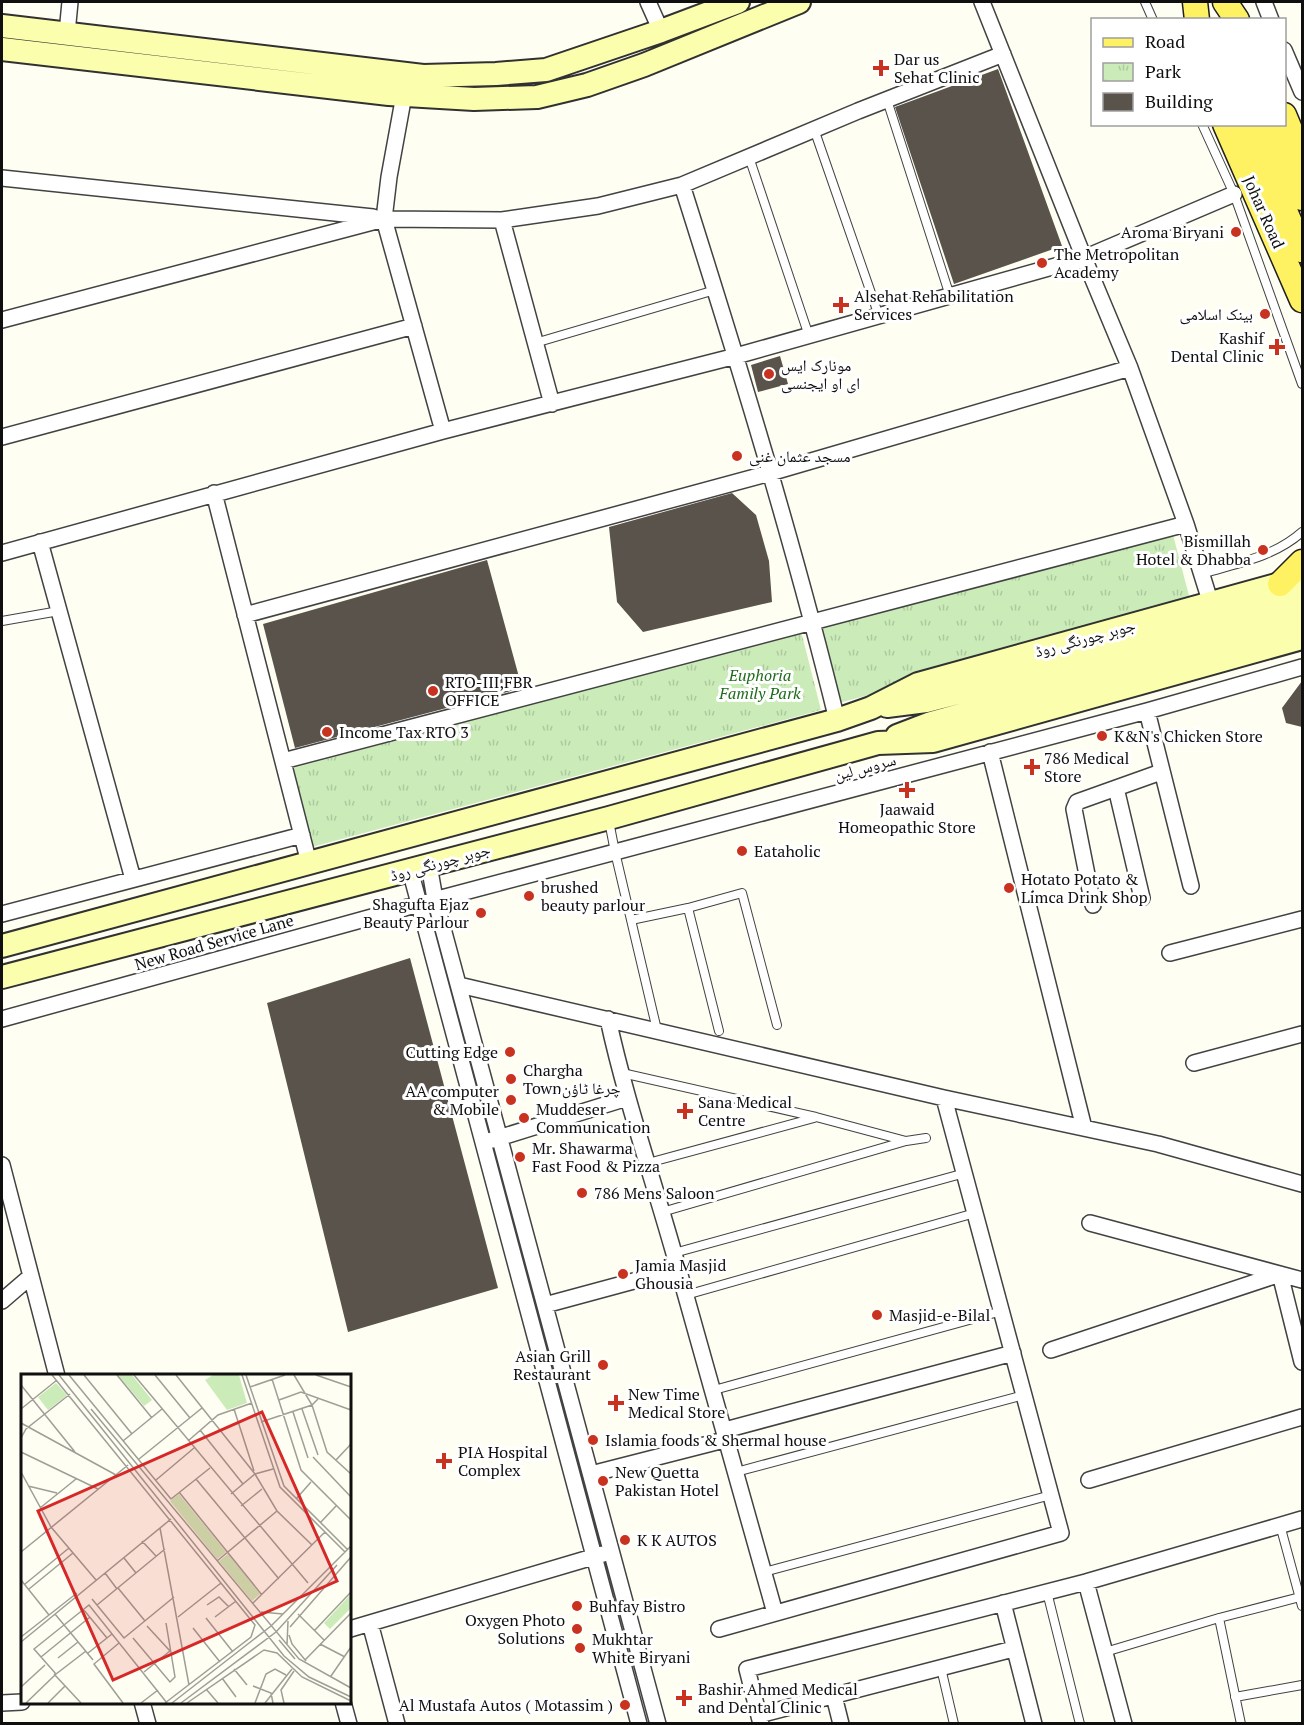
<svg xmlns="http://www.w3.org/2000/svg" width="1304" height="1725" font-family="'PT Serif','Noto Naskh Arabic',serif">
<defs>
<pattern id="park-tufts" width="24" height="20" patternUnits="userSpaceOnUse" patternTransform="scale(1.5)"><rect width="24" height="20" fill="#cbecb9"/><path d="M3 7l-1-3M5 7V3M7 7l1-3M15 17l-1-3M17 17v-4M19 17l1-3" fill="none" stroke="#adc99e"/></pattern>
</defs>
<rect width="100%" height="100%" fill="#fffef2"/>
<path fill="url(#park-tufts)" d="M1172,531L1192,607L839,703L819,628Z
M801,631L821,710L312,847L293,768Z"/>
<path fill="#59534b" d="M998,69L1062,246L954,284L895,107Z
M780,356L788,384L758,392L751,365Z
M732,493L756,515L769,561L772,602L643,632L617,602L609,527Z
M487,560L522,688L295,748L263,624Z
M1302,681V727L1286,723L1282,708Z
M410,958L498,1288L348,1332L267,1003Z"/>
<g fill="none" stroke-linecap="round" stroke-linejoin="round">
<defs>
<path id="lane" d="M1145,2L1153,20
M887,100L950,296
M1202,124L1234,194L1302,384
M814,129L879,316
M749,157L809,336
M535,343L715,290
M1202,574C1237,563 1274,557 1302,532
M2,621L59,611
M609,821L615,852L657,1030
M688,908L719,1031
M631,920L688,908L742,893L777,1025
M622,1073L816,1117L906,1141
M648,1163L814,1118
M662,1212L906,1141L926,1138
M674,1253L965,1173
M686,1295L975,1213
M714,1390L1002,1311
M736,1472L1024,1395
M1280,1525L1302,1606
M764,1572L1051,1495
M1047,1592L1080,1724
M1219,1618L1241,1724
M1105,1652L1219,1618L1300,1597
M941,1668L954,1724
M1235,1697L1302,1685"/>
<path id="street" d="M648,2L661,31
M982,2L1084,258L1130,368L1186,524L1211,604
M1264,2L1271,20
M67,33L70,2
M1284,50L1302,92
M404,95L389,177L384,219L443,431
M2,178L373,217
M682,185C738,362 793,540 837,720
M502,220L552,404
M2,320L384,219L502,220L598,206L682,185L858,111L1003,54
M2,437L414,326
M214,493L309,863
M40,542L133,879
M2,553L443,431L736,356L1084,258L1234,194
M245,615L770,473L1130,368
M1147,711L1191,886
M990,752L1084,1128
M283,761L1186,524
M1116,788L1142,898
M429,865L435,899L658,1724
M410,870L639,1724
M1093,905L1074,809L1077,802L1161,772
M2,914L302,835
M1170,953L1302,919
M459,985L944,1098L1158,1144L1302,1184
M2,1019L419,904L1147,711L1302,667
M608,1019C625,1097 651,1173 673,1250C708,1371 742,1492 775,1613
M1194,1063L1302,1034
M492,1140L627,1098
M2,1165L57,1376
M1090,1223L1302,1280
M2,1301L31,1276
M545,1305L678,1269
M1051,1350L1280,1274L1302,1362
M725,1430L1013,1353
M591,1474L728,1439
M1089,1480L1302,1417
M1086,1582L1124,1724
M1003,1603L1034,1724
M370,1623L397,1724
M350,1629L603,1554
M719,1629L1061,1533L944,1098
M834,1696L841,1724
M142,1702L148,1724
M343,1702L349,1724
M2,1703L22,1702
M759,1715L1013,1649
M761,1724L747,1669L1086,1582L1302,1519"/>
<path id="secondary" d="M2,26L423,76L496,74L546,70L661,31L738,2
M2,49L389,94L474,99L537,97L587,85L644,65L799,2
M887,706L926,701L1085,660L1302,600
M897,736L931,723L1302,621
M2,946L837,720L871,708L918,684L1298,579
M2,977L609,818L878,743L933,741L1302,638"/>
<path id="primary" d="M1195,2L1197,20
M1225,2L1237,20
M1284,115L1302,158
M1225,124L1302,300
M1247,124L1302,250
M1269,124L1302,198
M1280,584L1302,562"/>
</defs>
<use href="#lane" stroke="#424242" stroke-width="10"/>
<use href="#street" stroke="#424242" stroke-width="18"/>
<use href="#secondary" stroke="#313131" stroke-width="26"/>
<use href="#primary" stroke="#202020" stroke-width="27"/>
<use href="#lane" stroke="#fff" stroke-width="8"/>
<use href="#street" stroke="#fff" stroke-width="15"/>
<use href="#secondary" stroke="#fbffad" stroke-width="22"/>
<use href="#primary" stroke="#fff262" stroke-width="24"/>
</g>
<g fill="#c8321f" stroke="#fff" stroke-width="2">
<path d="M878 59h6v6h6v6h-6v6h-6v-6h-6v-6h6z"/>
<circle cx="1236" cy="232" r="6"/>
<circle cx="1042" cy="263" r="6"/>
<path d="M838 296h6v6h6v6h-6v6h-6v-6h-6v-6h6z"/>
<circle cx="1265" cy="314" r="6"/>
<path d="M1274 338h6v6h6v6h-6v6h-6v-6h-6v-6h6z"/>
<circle cx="769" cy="374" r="6"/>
<circle cx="737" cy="456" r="6"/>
<circle cx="1263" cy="550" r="6"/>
<circle cx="433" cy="691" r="6"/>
<circle cx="327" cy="732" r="6"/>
<circle cx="1102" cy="736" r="6"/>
<path d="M1029 758h6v6h6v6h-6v6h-6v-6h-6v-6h6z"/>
<path d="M904 781h6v6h6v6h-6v6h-6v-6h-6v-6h6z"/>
<circle cx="742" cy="851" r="6"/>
<circle cx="1009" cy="888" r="6"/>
<circle cx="529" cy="896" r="6"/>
<circle cx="481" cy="913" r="6"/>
<circle cx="510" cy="1052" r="6"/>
<circle cx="511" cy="1079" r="6"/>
<circle cx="511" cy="1100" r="6"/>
<path d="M682 1102h6v6h6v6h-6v6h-6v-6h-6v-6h6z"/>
<circle cx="524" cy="1118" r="6"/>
<circle cx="520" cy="1157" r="6"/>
<circle cx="582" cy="1193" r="6"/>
<circle cx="623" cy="1274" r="6"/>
<circle cx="877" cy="1315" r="6"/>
<circle cx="603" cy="1365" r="6"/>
<path d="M613 1394h6v6h6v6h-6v6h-6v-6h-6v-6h6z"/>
<circle cx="593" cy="1440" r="6"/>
<path d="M441 1452h6v6h6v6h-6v6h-6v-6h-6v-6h6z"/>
<circle cx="603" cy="1481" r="6"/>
<circle cx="625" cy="1540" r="6"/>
<circle cx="577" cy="1606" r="6"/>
<circle cx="577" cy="1629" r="6"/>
<circle cx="580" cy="1648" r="6"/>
<path d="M681 1689h6v6h6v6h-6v6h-6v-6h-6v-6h6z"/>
<circle cx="625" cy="1705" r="6"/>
</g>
<g text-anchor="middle" stroke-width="6" stroke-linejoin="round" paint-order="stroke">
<g font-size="16" fill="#0f0f0f" stroke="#fff" text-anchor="start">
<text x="894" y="65">Dar us<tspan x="894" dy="18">Sehat Clinic</tspan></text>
<text x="1224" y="238" text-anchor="end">Aroma Biryani</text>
<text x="1054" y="260">The Metropolitan<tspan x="1054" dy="18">Academy</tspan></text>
<text x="854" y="302">Alsehat Rehabilitation<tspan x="854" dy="18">Services</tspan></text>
<text x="1253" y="320" text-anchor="end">بینک اسلامی</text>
<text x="1264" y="344" text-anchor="end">Kashif<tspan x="1264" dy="18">Dental Clinic</tspan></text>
<text x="781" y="371">مونارک ایس<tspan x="781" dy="18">ای او ایجنسی</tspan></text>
<text x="749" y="462">مسجد عثمان غنی</text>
<text x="1251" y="547" text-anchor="end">Bismillah<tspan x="1251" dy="18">Hotel &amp; Dhabba</tspan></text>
<text x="445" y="688">RTO-III,FBR<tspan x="445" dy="18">OFFICE</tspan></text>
<text x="339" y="738">Income Tax RTO 3</text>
<text x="1114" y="742">K&amp;N's Chicken Store</text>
<text x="1044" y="764">786 Medical<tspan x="1044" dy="18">Store</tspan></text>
<text x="907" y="815" text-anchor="middle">Jaawaid<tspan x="907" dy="18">Homeopathic Store</tspan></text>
<text x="754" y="857">Eataholic</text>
<text x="1021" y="885">Hotato Potato &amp;<tspan x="1021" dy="18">Limca Drink Shop</tspan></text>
<text x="541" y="893">brushed<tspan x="541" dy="18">beauty parlour</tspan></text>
<text x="469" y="910" text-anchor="end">Shagufta Ejaz<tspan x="469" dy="18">Beauty Parlour</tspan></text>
<text x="498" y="1058" text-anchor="end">Cutting Edge</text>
<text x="523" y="1076">Chargha<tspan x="523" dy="18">Townچرغا ٹاؤن</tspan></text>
<text x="499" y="1097" text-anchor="end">AA computer<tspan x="499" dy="18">&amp; Mobile</tspan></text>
<text x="698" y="1108">Sana Medical<tspan x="698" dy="18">Centre</tspan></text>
<text x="536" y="1115">Muddeser<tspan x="536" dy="18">Communication</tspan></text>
<text x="532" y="1154">Mr. Shawarma<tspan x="532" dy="18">Fast Food &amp; Pizza</tspan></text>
<text x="594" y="1199">786 Mens Saloon</text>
<text x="635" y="1271">Jamia Masjid<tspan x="635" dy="18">Ghousia</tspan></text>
<text x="889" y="1321">Masjid-e-Bilal</text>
<text x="591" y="1362" text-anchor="end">Asian Grill<tspan x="591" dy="18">Restaurant</tspan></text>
<text x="628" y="1400">New Time<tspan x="628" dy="18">Medical Store</tspan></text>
<text x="605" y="1446">Islamia foods &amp; Shermal house</text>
<text x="458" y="1458">PIA Hospital<tspan x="458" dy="18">Complex</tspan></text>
<text x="615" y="1478">New Quetta<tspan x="615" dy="18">Pakistan Hotel</tspan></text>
<text x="637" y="1546">K K AUTOS</text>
<text x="589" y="1612">Buhfay Bistro</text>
<text x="565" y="1626" text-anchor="end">Oxygen Photo<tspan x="565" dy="18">Solutions</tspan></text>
<text x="592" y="1645">Mukhtar<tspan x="592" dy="18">White Biryani</tspan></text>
<text x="698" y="1695">Bashir Ahmed Medical<tspan x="698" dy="18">and Dental Clinic</tspan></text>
<text x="613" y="1711" text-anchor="end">Al Mustafa Autos ( Motassim )</text>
</g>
<g font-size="16" fill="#0f0f0f" stroke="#fff">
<text transform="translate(1264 212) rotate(66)" y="6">Johar Road</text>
<text transform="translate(1085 638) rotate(-15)" y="6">جوہر چورنگی روڈ</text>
<text transform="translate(865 767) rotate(-15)" y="6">سروس لین</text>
<text transform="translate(440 862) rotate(-15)" y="6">جوہر چورنگی روڈ</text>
<text transform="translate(214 942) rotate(-16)" y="6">New Road Service Lane</text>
</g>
<g font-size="16" font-style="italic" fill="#1f6c1b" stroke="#fff">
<text x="760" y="681">Euphoria<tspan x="760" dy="18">Family Park</tspan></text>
</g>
</g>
<g transform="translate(21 1374)">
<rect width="330" height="330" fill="#fffef2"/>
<path d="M97,1H111L131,26L123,32ZM192,1H218L226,29L206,36L184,6ZM35,9L46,21L27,36L17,23ZM158,120L205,178L196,185L149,127ZM207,180L239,220L231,227L198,187ZM330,220V234L309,255L303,249Z" fill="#cbecb9"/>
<path fill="none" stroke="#9f9e97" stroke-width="1.5" d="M31,1L234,251L230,263L144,329M38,1L263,282L288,303L330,323M48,1L150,125M63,1L111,60M96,1L131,44M113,1L287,209M134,1L169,44M155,1L234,100L256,137L291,171M221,1L259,113L324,178M225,1L263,112L327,176M273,1L291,31L306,78L330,100M295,1L330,13M251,5L280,96L330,146M0,11L54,78M229,13L264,1M258,26L280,18L330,36M0,35L36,6M70,35L278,285L330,314M213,35L233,97M281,35L297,81M272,38L287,84M240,48L291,31L297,25M0,49L95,101M179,56L222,110M0,64L5,55L49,20M102,67L141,35M167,67L197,41L231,29M0,78L77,115M292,83L330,123M118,85L181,34M315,86L330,70M0,98L30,153L75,206M175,105L258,205M135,106L173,74M7,112L36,119M158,118L241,221M210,120L234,100L252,95M150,125L189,94M275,125L290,108M220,132L241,115M19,134L55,105M299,149L315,132M139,154L168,311M121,167L135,182M0,178L107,91M103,184L115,199M196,187L256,137M84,199L96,215M0,206L28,241M4,210L48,174M97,214L124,247M8,215L52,179M71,225L103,264L153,223M232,229L304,158M76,231L144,175M186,231L198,223L208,233M62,235L86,264M240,238L262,240M34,240L72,286M277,240L303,266M157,243L200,209M194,243L215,227M185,244L212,278M269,253L330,183M172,254L199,288M293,257L330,218M268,261L271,270L285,287M0,263L56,219M112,264L149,308L154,303L145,249M258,266L274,285M0,268L150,145M98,269L73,290L102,329M299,270L324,283M266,271L267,247M65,277L35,300L13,275L68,231L146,329M67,279L91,260M20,283L69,243M37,284L57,268M284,286L330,239M213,295L226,311M123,298L149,277L126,252M33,300L60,329M310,302L330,273M201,304L215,323M232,312L250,319L252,329M0,313L24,291M185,315L197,329M5,329L34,301M27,329L44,312M120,329L137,316M151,329L250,252L330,172M160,329L255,258L316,191M166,329L243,276L256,279L281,303L330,327M234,329L245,300L254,295L265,301M244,329L271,295M263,329L260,316L273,297"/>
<path fill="#d62828" fill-opacity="0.15" stroke="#d62828" stroke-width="3" d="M241,38L316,207L92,306L17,137Z"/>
<rect width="330" height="330" fill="none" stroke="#0f0f0f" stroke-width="3"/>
</g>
<rect width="1304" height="1725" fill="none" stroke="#0f0f0f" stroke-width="6"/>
<rect x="1091" y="18" width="195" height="108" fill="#ffffff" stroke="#9f9f9f" stroke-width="1.5"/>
<rect x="1103" y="38" width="30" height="9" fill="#fff262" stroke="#9f9f9f" stroke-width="1.5"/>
<text x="1145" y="48" font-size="18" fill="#0f0f0f">Road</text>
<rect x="1103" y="63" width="30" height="18" fill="url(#park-tufts)" stroke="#9f9f9f" stroke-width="1.5"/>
<text x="1145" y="78" font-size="18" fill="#0f0f0f">Park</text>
<rect x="1103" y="93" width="30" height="18" fill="#59534b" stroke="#9f9f9f" stroke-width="1.5"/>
<text x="1145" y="108" font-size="18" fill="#0f0f0f">Building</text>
</svg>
